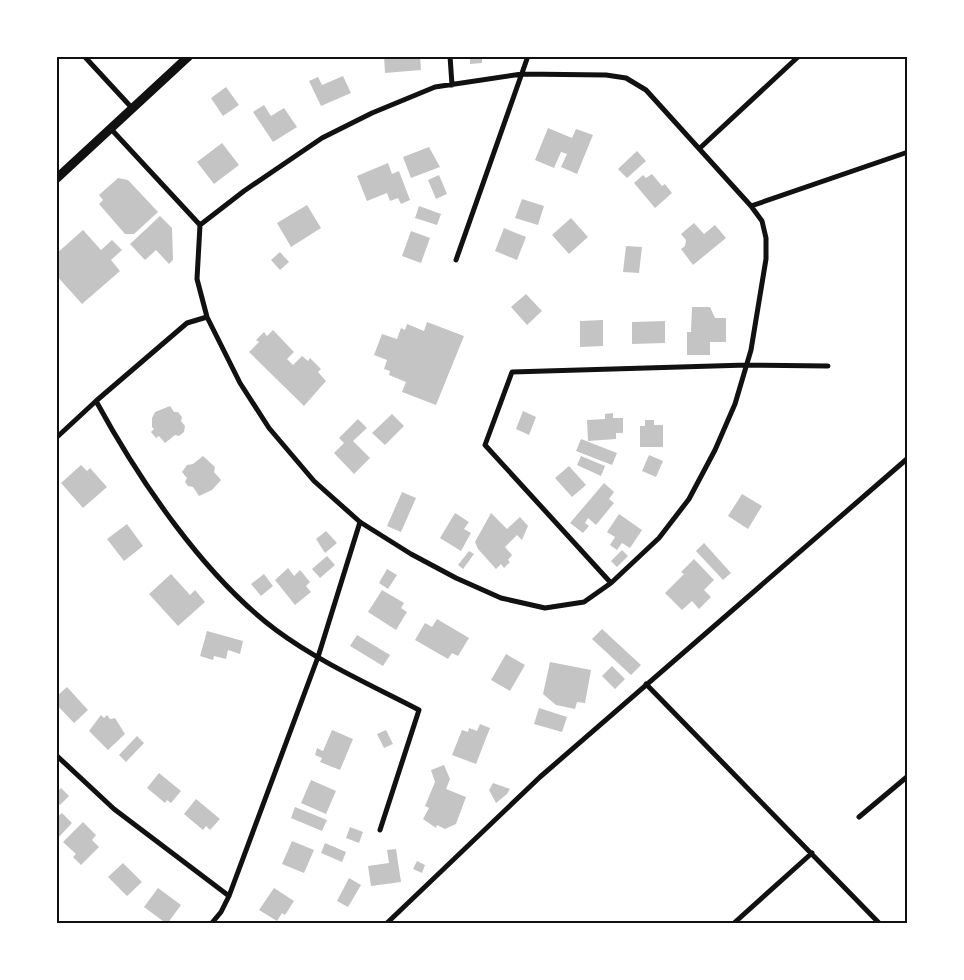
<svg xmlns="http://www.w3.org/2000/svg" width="964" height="980" font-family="Inter,sans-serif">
<rect width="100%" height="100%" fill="#fff"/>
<path fill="#c4c4c4" d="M384,56H420L421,70L385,73Z
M470,56H482V63L470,64Z
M343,76L351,93L321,106L309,81L318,77L322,85Z
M226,87L239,105L223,116L211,98Z
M264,105L271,116L284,108L297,127L273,142L253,112Z
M548,128L572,138L576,129L593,135L577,174L561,167L567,154L561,152L554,168L535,160Z
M222,143L239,165L214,184L197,162Z
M429,147L440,167L411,178L403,157Z
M637,151L646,161L627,178L618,169Z
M388,163L392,174L399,171L410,200L401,204L398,198L390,201L387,193L367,201L357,176Z
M652,174L662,186L665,184L672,193L655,208L634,183L643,175L646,178Z
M439,175L447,194L436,199L428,180Z
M118,178L128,180L158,212L134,234H125L99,204L103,200L99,195Z
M522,199L544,206L538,225L515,218Z
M307,205L321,228L291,247L277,223Z
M419,206L441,214L437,225L415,218Z
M160,216L172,228L173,260L169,264L156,250L145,260L130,244Z
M571,218L588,237L569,254L552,235Z
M694,223L704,234L715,225L726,238L693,265L681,249L685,246L686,240L681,234Z
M504,228L526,237L517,260L495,251Z
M83,230L101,250L112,240L122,250L111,260L120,271L82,304L56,275V254Z
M411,231L430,238L421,263L402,256Z
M626,246L642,247L639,273L623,272Z
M280,252L289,262L280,270L271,260Z
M526,294L542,311L527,325L511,307Z
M692,307H710L715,318H726V342H710V355H687V332H691Z
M603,320V346L580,347V321Z
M665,321V343L632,344V322Z
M427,322L464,336L436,405L402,392L406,382L389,375L390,371L384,369L387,360L374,355L382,334L397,339L401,328L405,330L407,324L424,331Z
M273,330L294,352L287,359L293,365L302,356L308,361L310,358L321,369L318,372L326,381L304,406L249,352L259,342L256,340L264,332L267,336Z
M170,406L174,412H178L182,417L181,421L185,426L184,432L179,436L175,435L165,443L159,436L156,438L151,432L154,429L152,427V418L155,412Z
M523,411L536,417L529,435L516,429Z
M613,413V418H623V433H616V439L588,441L587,420L605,419V414Z
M392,414L404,426L385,445L372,433Z
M358,419L367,428L353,441L370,458L354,474L334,453L344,443L339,438Z
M645,420H654V425H663V447H640V426H645Z
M581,439L617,453L612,465L576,451Z
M649,455L663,461L656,477L642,471Z
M203,456L215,467L214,472L221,480L212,490L199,496L193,487L188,486L185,482L187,478L182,472L187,465L193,464Z
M581,456L605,466L601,476L577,465Z
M81,465L87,471L90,468L107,487L83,508L61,483Z
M569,466L586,485L572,497L555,478Z
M604,483L614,492L609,499L614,503L596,525L588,518L585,523L589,526L583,533L570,523Z
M402,492L416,498L401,532L387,526Z
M742,494L762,506L748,529L728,516Z
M455,513L469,522L464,529L471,533L461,551L440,538Z
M491,513L507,529L520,517L528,526L522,540L517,535L505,547L512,555L508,560L510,562L504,568L501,564L496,569L478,549L475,542Z
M619,514L642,530L630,548L622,543L617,550L610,545L615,537L607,532Z
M127,524L143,546L124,561L107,539Z
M326,531L337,543L325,553L316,539Z
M704,543L731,573L723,580L696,551Z
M622,550L628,556L617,567L611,561Z
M469,551L474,554L463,569L458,565Z
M327,556L335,565L320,578L312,569Z
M694,559L714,580L704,590L711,597L699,609L692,601L682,610L665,593L684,574L681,572Z
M288,568L294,576L300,570L310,582L306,586L311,592L295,605L275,580Z
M387,569L397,575L388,589L379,583Z
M171,574L190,595L195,590L205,602L178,626L149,594Z
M264,574L273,586L261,596L251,584Z
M382,590L404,603L401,608L407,612L396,630L368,612Z
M437,619L469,638L458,656L452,653L448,659L415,640L425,623L432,627Z
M602,629L641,665L631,675L592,639Z
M207,631L243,641L240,654L228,650L226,659L214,656L213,660L200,656Z
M357,635L390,655L383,666L350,646Z
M506,654L525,665L510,691L491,680Z
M550,662L591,670L585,703L577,702L575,709L556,705L543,694Z
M612,666L625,679L615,689L602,676Z
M67,687L88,710L74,723L56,704V697Z
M539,708L567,717L562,732L534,724Z
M101,715L104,718L107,715L110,719L115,718L125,734L108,750L89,731Z
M480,724L490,728L476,764L452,755L462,730L468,732L469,728L477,731Z
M332,730L353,739L340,770L320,762L322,758L315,755L317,748L323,751Z
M386,730L393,744L384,748L377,734Z
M137,736L144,743L126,762L119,755Z
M444,765L450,779L446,789L466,797L456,824L445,829L437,825L436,828L423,819L429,808L425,806L435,782L431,770Z
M159,773L181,791L171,803L167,800L165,803L147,788Z
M311,780L336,791L326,814L301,803Z
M493,783L510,789L507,794L496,803L489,790Z
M61,788L69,796L60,805L56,801V793Z
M196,799L220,819L210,830L206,826L203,830L184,814Z
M295,807L327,820L322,831L291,818Z
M62,813L72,823L58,838L56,818Z
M83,822L96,835L92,840L99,847L81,865L73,857L76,854L63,842Z
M350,827L363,832L359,843L346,838Z
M292,841L314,850L304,873L282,864Z
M325,843L346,852L342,862L321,853Z
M396,849L401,882L371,886L368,866L389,863L387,850Z
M417,861L425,865L422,873L413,869Z
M123,863L142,882L127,896L108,877Z
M349,878L361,885L348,907L337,901Z
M158,888L181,905L167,924L144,907Z
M274,888L294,901L285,915L282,913L277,921L259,910Z"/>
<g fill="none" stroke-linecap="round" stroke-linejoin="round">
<path stroke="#111" stroke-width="5" d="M84,56L132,108
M450,56L452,85
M522,74L606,75L626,78L646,90L751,206L762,221L766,238V259L751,350L735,404L715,450L689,499L659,538L611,583L584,602L545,608L501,598L456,578L411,554L360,522L314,481L269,428L240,383L207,317L197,279L200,225L244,191L322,138L372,113L435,87Z
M111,129L200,225
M700,148L799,56
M751,206L908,152
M456,260L528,56
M96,401C139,480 204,576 276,630C319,662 371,685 419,710L380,830
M56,438L96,401L187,323L207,317
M611,583L485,445L512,372L747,365L828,366
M646,684L880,924
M56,755L114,809L229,896
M859,817L908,776
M211,924L221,912L229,896L318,657L360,522
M386,924L540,777L908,458
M733,924L812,853"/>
<path stroke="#111" stroke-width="9" d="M56,179L189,56"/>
</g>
<rect width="964" height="980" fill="none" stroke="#ffffff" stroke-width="115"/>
<rect x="58" y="58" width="848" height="864" fill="none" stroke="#111" stroke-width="2"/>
</svg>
